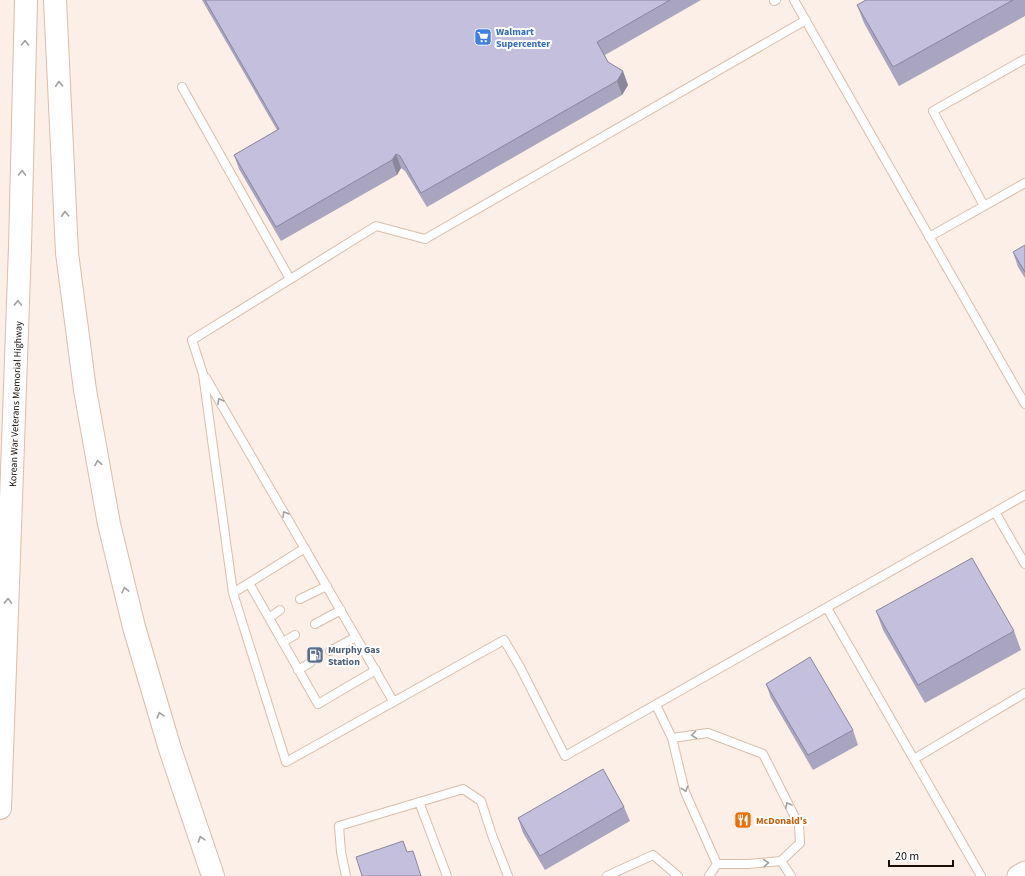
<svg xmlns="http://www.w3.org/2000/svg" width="1025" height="876" font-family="'Source Sans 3',sans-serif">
<rect width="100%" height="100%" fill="#fbefe7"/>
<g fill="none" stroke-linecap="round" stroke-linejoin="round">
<defs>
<path id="service" d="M794,0L1025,404
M774,1L776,0
M806,20L425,239L376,226L192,340L203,374L233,593L286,762L504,640L520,667L565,756L1025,495
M182,87L290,279
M984,206L933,111L1025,59
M929,237L1025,183
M206,378L393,701
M995,512L1025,564
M249,583L318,704L376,670
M233,593L305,548
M300,599L327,586
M827,608L981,876
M269,618L280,610
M315,624L341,610
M283,642L295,635
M330,651L356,637
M298,670L310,663
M656,705L672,738L685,792L717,864H748L781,861L800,843L799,825L763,754L708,733L672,738
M914,759L1025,693
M419,802L447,876
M781,861L791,876
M346,876L341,852L339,826L463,789L481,801L492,835L508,876
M607,876L653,855L678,876
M709,876L717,864"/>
<path id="tertiary" d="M1018,876L1025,872"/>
<path id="motorway" d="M55,0L67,253L85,390L109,524L134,627L170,749L213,876
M0,808L20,247L26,0"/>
</defs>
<use href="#service" stroke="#dabea9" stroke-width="10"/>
<use href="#tertiary" stroke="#dabea9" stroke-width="23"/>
<use href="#motorway" stroke="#dabea9" stroke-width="24"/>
<use href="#service" stroke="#fff" stroke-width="8"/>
<use href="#tertiary" stroke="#fff" stroke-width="21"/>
<use href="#motorway" stroke="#fff" stroke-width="22"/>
</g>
<path fill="#a9a4bf" d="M202,0H701L605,55L608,62L628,85L622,95L427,207L405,171L401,168L397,175L281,241L239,169L234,155L277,130Z
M866,0H1025V16L899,86L864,23L857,5Z
M1025,245V278L1018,267L1013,252Z
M876,611L1014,631L1021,650L925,703L883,630Z
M766,684L853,730L858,745L813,770L771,698Z
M624,807L630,821L545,870L523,833L518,818Z"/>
<path fill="#8a869b" d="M623,71L628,85L622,95L617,81Z
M396,154L401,168L397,175L392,160Z"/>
<path fill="#c5bfde" stroke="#8a869b" d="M205,0H670L597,42L608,62L623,71L617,81L421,193L400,156L396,154L392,160L276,227L234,155L279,129Z
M866,0H1013L893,67L857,5Z
M1025,245V272L1013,252Z
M972,558L1014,631L918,685L876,611Z
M810,657L853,730L808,755L766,684Z
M603,769L624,807L540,856L518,818Z
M403,841L407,852L413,851L421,876H362L356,857Z"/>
<defs><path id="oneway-chevron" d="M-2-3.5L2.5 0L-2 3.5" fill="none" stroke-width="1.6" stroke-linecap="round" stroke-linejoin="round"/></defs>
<g stroke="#a39f9c">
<use href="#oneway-chevron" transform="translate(25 43) rotate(-89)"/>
<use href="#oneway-chevron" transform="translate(59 84) rotate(-93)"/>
<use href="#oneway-chevron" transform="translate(22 173) rotate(-89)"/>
<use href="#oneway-chevron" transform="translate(65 214) rotate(-93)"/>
<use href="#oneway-chevron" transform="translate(18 303) rotate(-88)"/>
<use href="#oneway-chevron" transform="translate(220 401) rotate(-120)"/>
<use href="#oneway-chevron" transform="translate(98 463) rotate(-100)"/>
<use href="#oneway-chevron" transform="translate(285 514) rotate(-120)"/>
<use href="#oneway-chevron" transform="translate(125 590) rotate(-104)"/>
<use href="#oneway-chevron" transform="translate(8 601) rotate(-88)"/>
<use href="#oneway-chevron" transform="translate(160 715) rotate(-106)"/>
<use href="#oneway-chevron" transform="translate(694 735) rotate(173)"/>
<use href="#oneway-chevron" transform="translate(685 789) rotate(73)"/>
<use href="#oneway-chevron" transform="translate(788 805) rotate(-118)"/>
<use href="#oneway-chevron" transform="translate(201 839) rotate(-108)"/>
<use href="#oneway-chevron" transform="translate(766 863) rotate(-5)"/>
</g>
<defs>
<symbol id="supermarket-square" viewBox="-11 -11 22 22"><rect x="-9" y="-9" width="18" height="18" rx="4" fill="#3f7fe0" stroke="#fff"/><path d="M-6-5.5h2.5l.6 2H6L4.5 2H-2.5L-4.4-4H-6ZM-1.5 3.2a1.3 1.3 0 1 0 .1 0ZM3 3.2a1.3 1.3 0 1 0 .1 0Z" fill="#fff"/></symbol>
<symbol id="fuel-square" viewBox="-11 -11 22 22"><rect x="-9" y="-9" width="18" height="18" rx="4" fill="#5c6f8a" stroke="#fff"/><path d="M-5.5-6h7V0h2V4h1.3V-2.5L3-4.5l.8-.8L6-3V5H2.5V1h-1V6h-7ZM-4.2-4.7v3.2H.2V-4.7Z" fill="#fff"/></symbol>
<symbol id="restaurant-square" viewBox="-11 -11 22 22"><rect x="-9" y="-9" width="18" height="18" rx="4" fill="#e8710a" stroke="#fff"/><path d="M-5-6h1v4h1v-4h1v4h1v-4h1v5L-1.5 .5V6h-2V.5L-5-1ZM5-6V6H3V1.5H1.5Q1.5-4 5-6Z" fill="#fff"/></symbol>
</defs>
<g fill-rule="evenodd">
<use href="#supermarket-square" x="473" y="27" width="20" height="20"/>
<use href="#fuel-square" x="305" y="645" width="20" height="20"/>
<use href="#restaurant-square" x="733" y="810" width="20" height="20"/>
</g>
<g text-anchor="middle" stroke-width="4" stroke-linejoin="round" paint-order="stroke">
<g font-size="10" font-weight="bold" fill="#366cbe" stroke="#fff" text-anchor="start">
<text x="496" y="35">Walmart<tspan x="496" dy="12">Supercenter</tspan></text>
</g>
<g font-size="10" fill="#190f08" stroke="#fff">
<text transform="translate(15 404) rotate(-88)" y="4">Korean War Veterans Memorial Highway</text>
</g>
<g font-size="10" font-weight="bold" fill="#4e5e75" stroke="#fff" text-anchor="start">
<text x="328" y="653">Murphy Gas<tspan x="328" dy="12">Station</tspan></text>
</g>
<g font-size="10" font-weight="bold" fill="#c56008" stroke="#fff" text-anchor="start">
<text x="756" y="824">McDonald's</text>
</g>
</g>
<path d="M889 860v6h64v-6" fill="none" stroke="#190f08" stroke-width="2"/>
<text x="895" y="860" font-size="12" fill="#190f08" stroke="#ffffff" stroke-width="3" paint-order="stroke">20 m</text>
</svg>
